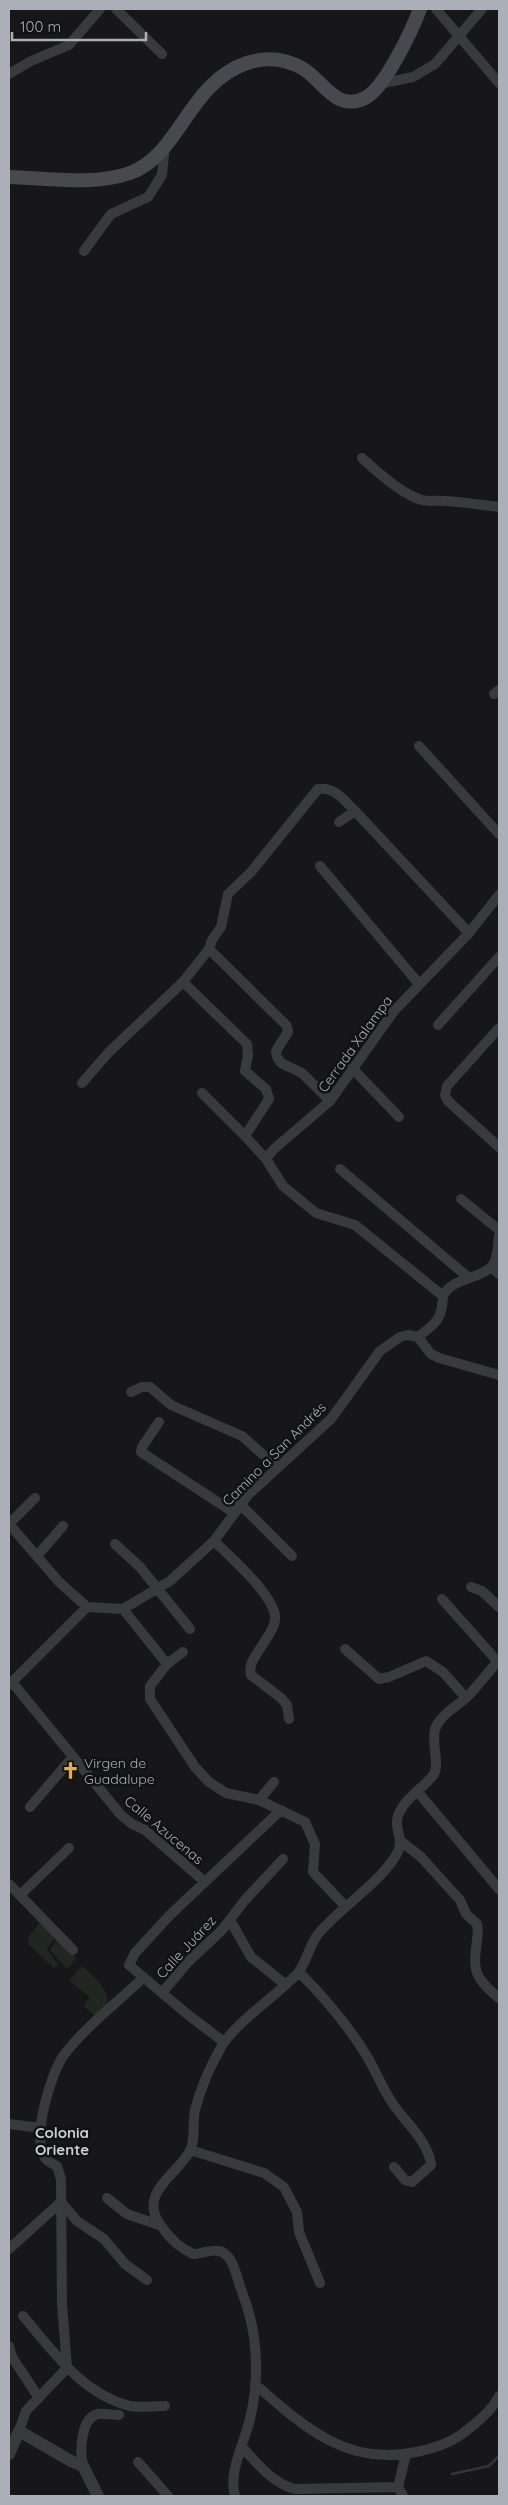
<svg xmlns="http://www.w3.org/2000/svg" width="508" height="2505" font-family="Quicksand,sans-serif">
<rect width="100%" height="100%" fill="#171719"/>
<path fill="#202720" d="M41,1921L56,1936L47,1949L58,1964L54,1968L28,1944L29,1936Z
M58,1938L76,1958L67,1969L50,1950Z
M82,1966C99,1981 120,1998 98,2019L84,2006L90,1997L69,1981Z"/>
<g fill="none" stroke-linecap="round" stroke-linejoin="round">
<path stroke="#2e363d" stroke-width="2.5" d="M452,2474L489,2466L499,2456"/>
<path stroke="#393a3e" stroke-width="10" d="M116,9L162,54
M436,9L499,83
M9,74L31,61L69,45L100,9
M379,84L413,77L435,64L482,9
M84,251L111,214L148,197L162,175L165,145
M362,458C377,472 403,495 422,500C429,502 438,500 445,501C463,502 481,505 499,507
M494,694L499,690
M419,746L499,834
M339,822L355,811L469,933
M320,866L419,984
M209,949L212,940L221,927L228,894L251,872L318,789C335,787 343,799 355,811
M183,982L247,1044L248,1055L245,1071L266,1089L269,1099L245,1136L266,1159L283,1186L316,1213L355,1225L443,1296
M438,1025L499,957
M499,1028L447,1086L445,1095L448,1101L499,1147
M352,1068L399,1117
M82,1083L109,1052L183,982L209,949L287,1026L288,1032L276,1051L277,1057L281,1063L302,1073L330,1101
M202,1093L245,1136
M266,1159L274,1149L330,1101L394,1011L469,933L499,895
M340,1169L469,1278
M461,1199L499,1230
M491,1267L499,1274
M443,1296C453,1277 478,1280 491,1267C499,1260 497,1245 499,1236
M418,1337L431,1354L439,1358L499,1375
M131,1392L142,1387H150L171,1405L242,1436L277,1467
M159,1422L142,1447L141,1452L233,1512
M240,1504L292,1556
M9,1524L59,1582L87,1607
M9,1524L35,1498
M214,1541C229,1556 278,1598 275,1620C274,1630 266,1639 261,1647C255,1657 248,1664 251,1675L281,1698L287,1705L289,1719
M115,1544L140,1567L190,1629
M37,1556L63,1526
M471,1587L482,1591L499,1607
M442,1599L498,1662
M123,1609L167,1664L150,1686V1699L195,1767L209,1782L226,1793L259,1800L305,1822L315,1844L313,1872L345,1906
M345,1649L379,1679L389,1677L426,1661L443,1672L466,1698
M167,1664L183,1652
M11,1681L121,1815L132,1824L145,1830L205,1882
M9,1685L87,1607L123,1609L170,1581L214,1541L248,1495L331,1419L380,1351L400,1337L408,1335L418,1337C436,1323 442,1320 443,1296
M417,1791L499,1889
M259,1800L274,1782
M30,1807L72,1758
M402,1842L421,1857L460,1900L466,1914L477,1924L478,1930C475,1966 468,1973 499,1998
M9,1884L73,1950
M20,1895L69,1848
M230,1920L251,1957L286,1985
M299,1972C324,1997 346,2023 365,2053C375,2069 382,2088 393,2104C405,2122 429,2142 431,2165L412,2182L405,2180L394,2167
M162,1993L188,1962L222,1930L245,1900L283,1859
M224,2042L187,2014L129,1965L135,1953L170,1915L281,1810
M9,2124L40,2128
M190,2150L264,2173L284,2187L297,2212L299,2232L320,2283
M107,2198L127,2214L159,2225
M9,2249L61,2202L77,2221L104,2239L125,2264L147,2280
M23,2316C54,2352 82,2394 130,2406C141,2408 154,2406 165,2406
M9,2346L12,2357L39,2398
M255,2384C304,2427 347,2467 416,2452C434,2448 448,2444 462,2434C476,2423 491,2412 499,2396
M19,2431L26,2411L67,2368L62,2304L61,2179L57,2166C53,2164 48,2162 45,2158C31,2139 51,2072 64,2055C84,2028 119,2001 144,1977
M242,2447C258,2464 272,2483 295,2489L398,2487
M138,2462L168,2496
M83,2466C80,2453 80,2418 98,2414C105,2413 113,2415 119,2415
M398,2487L406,2454
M398,2487L403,2496
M235,2496C228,2472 244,2444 250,2419C260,2378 258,2332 242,2292C237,2280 234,2254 219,2251C211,2249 201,2254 193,2254C180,2248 170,2239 162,2227C136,2194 176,2176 190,2151C196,2139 192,2123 195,2110C201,2087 211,2064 223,2044C238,2021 277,1995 297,1974C306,1964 309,1946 318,1934C341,1907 373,1888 393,1860C409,1839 391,1830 399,1813C406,1797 424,1788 434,1774C440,1764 431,1743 435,1729C440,1715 456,1707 467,1697C478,1686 488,1672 499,1660"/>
<path stroke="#393a3e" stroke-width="12" d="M9,2454L19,2431L71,2461L83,2466L98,2496"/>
<path stroke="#47494e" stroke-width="14" d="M9,177C47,178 93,186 130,173C179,156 189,82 247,63C265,57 284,58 302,68C323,80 336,113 365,98C385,88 412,30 420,9"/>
</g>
<defs>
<symbol id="church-bare" viewBox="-9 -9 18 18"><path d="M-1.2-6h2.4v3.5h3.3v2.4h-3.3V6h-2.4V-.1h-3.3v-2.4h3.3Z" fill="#e7ad41" stroke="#121214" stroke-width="2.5" paint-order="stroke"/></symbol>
</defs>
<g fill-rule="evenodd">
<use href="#church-bare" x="58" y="1758" width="25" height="25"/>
</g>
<g text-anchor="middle" stroke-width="5" stroke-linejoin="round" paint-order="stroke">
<g font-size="14" fill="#aaafb8" stroke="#121214">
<text transform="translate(355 1044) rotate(-54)" y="5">Cerrada Xalampa</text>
<text transform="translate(274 1454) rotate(-45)" y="5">Camino a San Andrés</text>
<text transform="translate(164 1830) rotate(40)" y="5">Calle Azucenas</text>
<text transform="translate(186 1947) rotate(-47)" y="5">Calle Juárez</text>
</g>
<g font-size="14" fill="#aaafb8" stroke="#121214" text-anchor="start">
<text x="84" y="1768">Virgen de<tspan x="84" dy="16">Guadalupe</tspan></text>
</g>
<g font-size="15" font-weight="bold" fill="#cbced5" stroke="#121214">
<text x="62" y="2138">Colonia<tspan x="62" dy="17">Oriente</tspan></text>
</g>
</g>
<rect width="508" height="2505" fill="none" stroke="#aaafb8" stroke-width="20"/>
<path d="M12 32v8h134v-8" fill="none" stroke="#aaafb8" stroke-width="2.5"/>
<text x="20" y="32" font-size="15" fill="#aaafb8" stroke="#121214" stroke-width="4" paint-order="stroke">100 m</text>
</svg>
